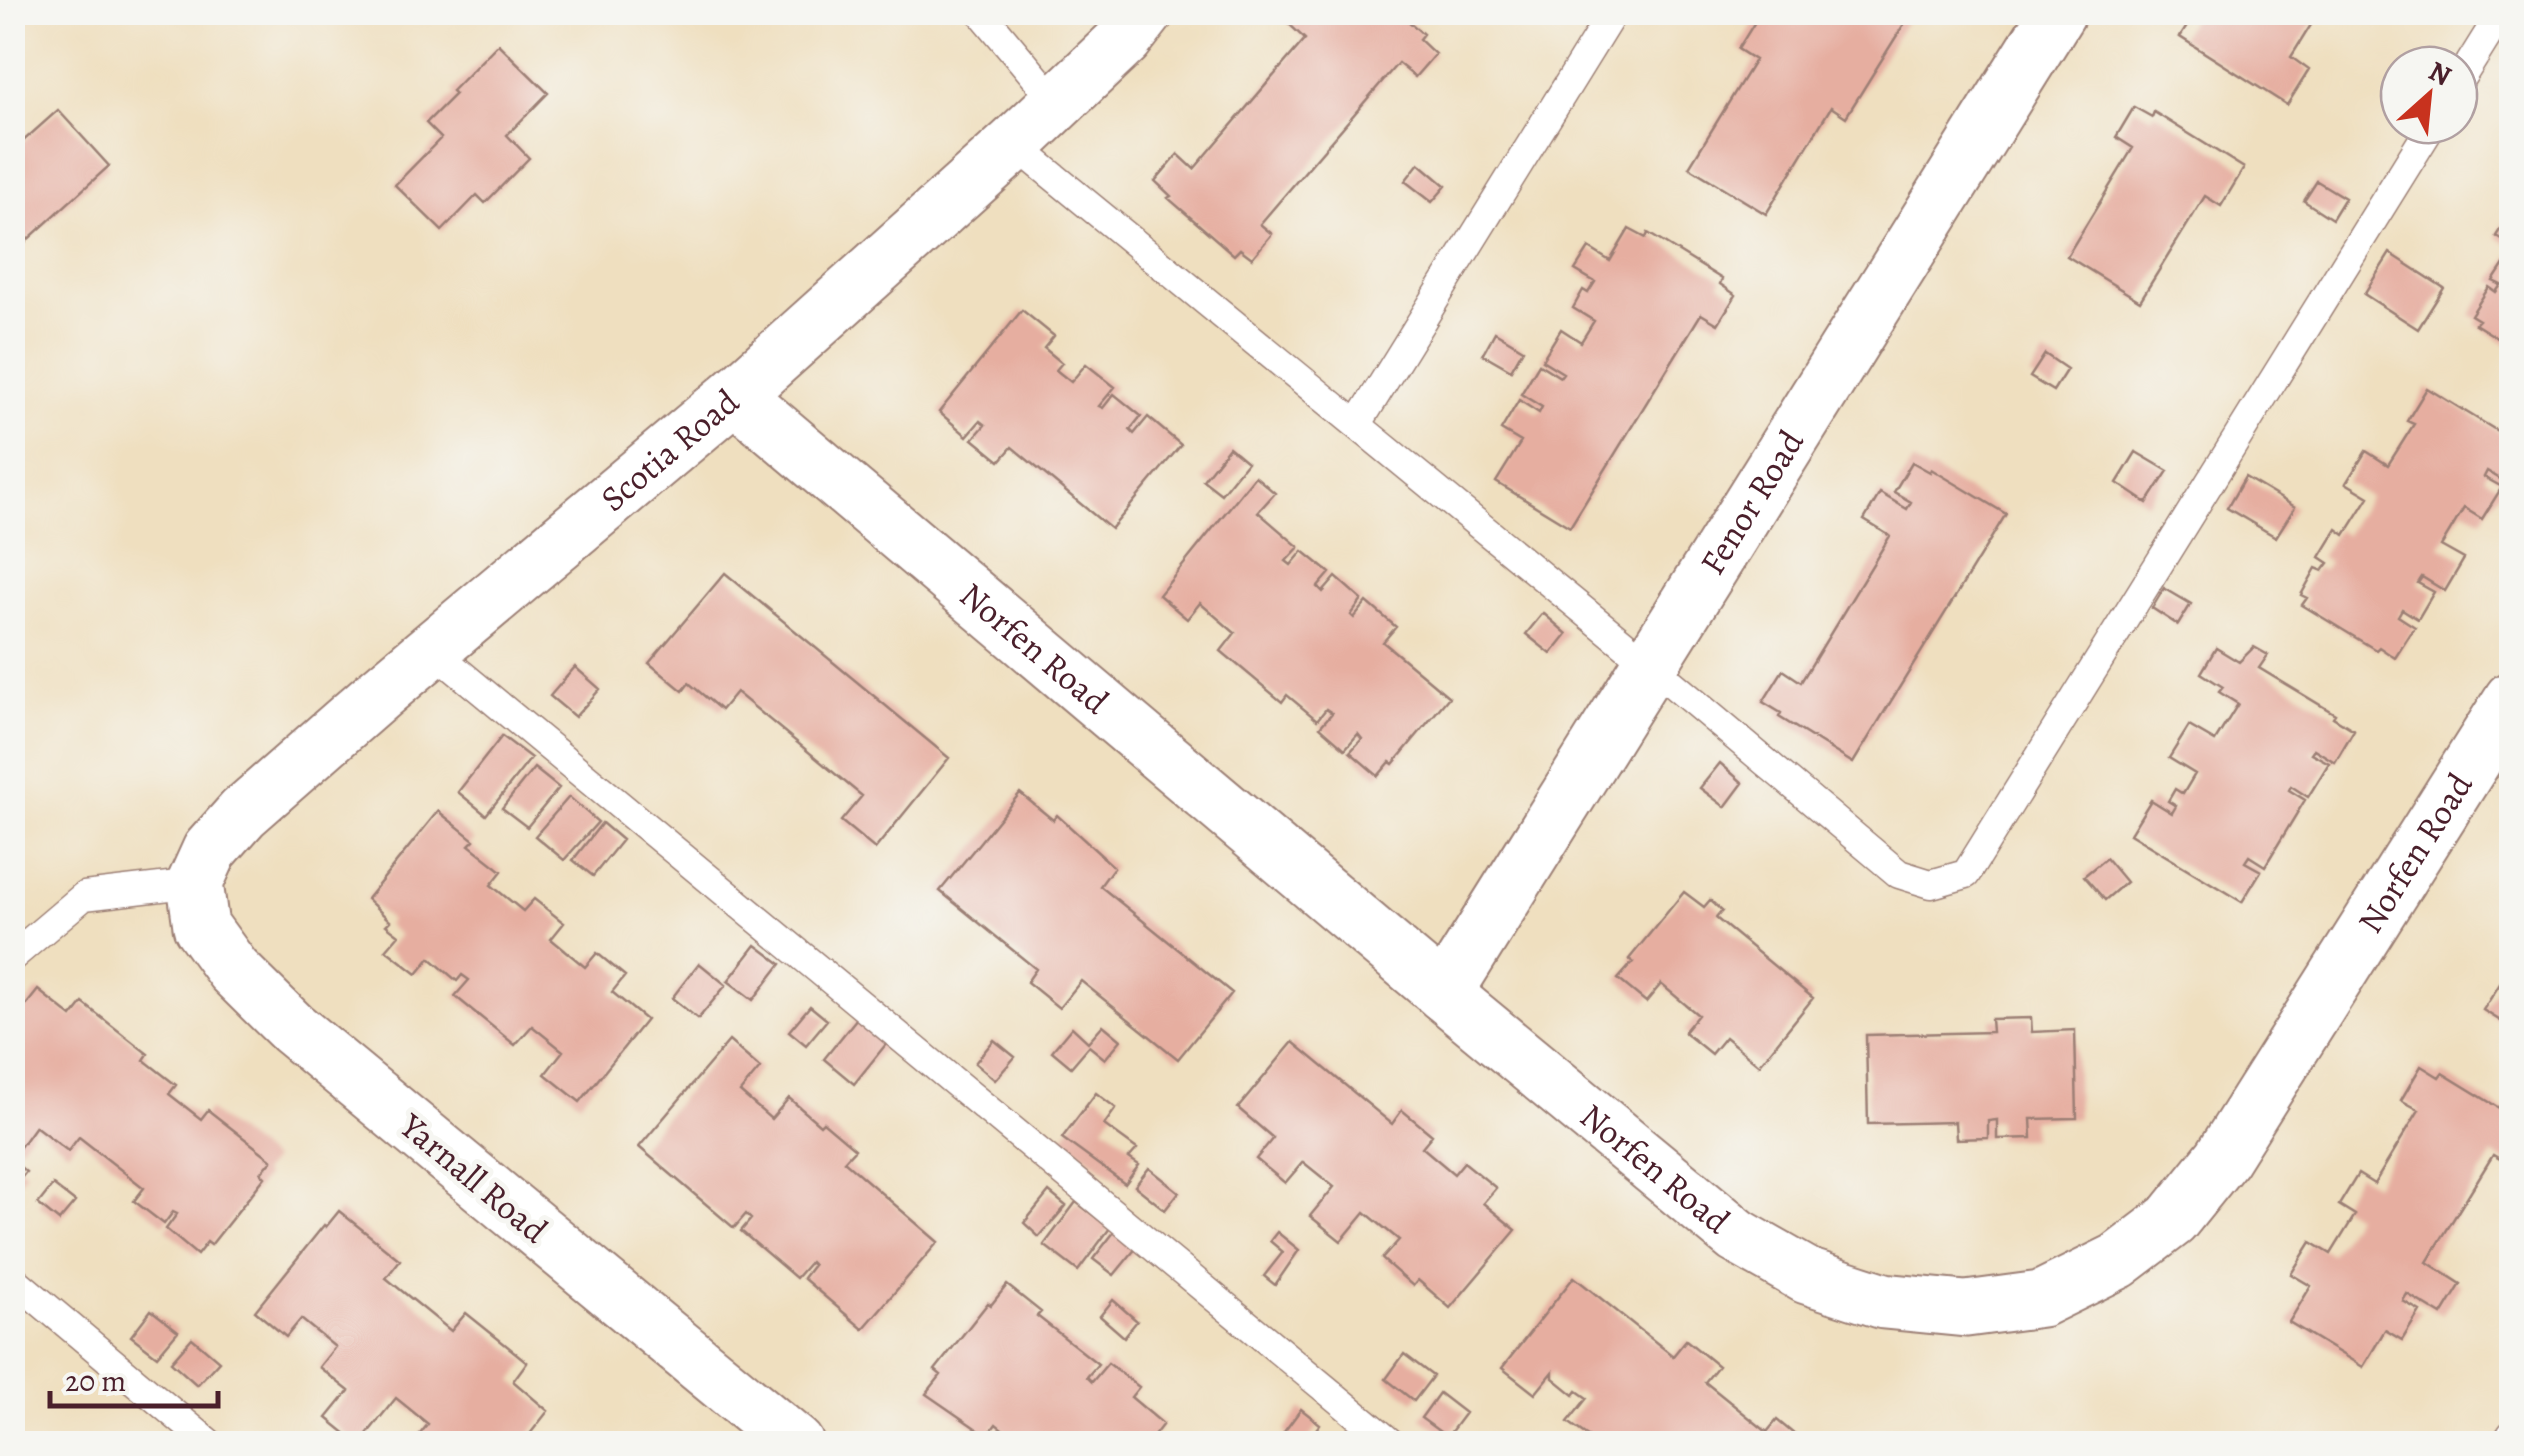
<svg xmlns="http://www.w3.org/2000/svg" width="2524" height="1456" font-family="Alegreya,serif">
<rect width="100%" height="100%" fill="#f6f6f2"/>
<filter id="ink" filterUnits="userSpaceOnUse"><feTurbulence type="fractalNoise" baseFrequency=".01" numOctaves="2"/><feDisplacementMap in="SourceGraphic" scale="20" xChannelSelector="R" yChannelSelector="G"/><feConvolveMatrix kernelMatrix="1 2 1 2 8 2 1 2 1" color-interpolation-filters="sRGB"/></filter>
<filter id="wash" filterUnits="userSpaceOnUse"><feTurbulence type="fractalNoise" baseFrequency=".0048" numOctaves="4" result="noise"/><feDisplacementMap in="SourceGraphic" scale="40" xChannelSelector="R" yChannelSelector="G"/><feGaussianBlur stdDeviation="2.25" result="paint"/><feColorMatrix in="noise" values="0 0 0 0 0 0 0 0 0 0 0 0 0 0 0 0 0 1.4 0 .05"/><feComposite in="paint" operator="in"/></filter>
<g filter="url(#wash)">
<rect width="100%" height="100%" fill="#efdfbf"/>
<g id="blocks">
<path fill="#e6aea0" d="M1299,12H1398L1423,34L1419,39L1435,54L1415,77L1398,63L1260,224L1272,234L1252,258L1240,249L1234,255L1168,198L1171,196L1155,181L1178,154L1194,169L1305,39L1289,24Z
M1761,12H1904L1909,16L1846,117L1831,107L1766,214L1689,167L1755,60L1738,49Z
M2196,12H2319L2291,57L2309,70L2287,105L2180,37Z
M498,44L548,93L507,135L529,158L485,203L477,195L442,231L395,185L441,138L426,123L455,94L452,91Z
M2134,107L2152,117L2154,112L2244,168L2221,206L2205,196L2140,301L2067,256L2133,148L2116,137Z
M58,110L109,166L12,254V151Z
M1419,163L1446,186L1432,202L1405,181Z
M2317,181L2345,198L2332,219L2304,201Z
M2512,211V246L2496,236Z
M1629,229L1646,238L1648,233L1722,279L1720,284L1736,295L1718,324L1701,314L1570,527L1496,482L1521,442L1501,430L1519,400L1539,413L1542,407L1521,394L1539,364L1560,377L1563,373L1542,360L1561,329L1581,342L1594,321L1573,308L1583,290L1588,293L1595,282L1575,270L1589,248L1610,261Z
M2512,252V347L2475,324L2479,320L2471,315L2489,287L2496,292L2501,285L2493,281Z
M2390,253L2444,288L2418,329L2364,294Z
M1022,310L1054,336L1044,348L1062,363L1056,370L1071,382L1086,364L1115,387L1099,406L1103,408L1114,394L1141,416L1130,430L1134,434L1148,417L1181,445L1111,529L1012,447L1000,461L973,439L985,425L980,421L967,436L939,412Z
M1495,332L1523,349L1511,370L1483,354Z
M2045,354L2067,369L2053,391L2030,377Z
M2427,388L2512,440V472L2505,482L2487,471L2484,477L2502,487L2482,519L2464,508L2441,546L2464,559L2445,591L2422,577L2418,583L2434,592L2418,619L2402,609L2398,616L2415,627L2395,658L2379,647L2376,650L2302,605L2307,598L2301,595L2316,568L2323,571L2329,563L2320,557L2337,529L2345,535L2369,497L2346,483L2366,451L2388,465L2414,424L2407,421Z
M1229,447L1247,462L1221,494L1203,480Z
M2136,452L2168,471L2147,503L2117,483Z
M1912,462L1930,472L1931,469L2006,514L1853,763L1779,717L1781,713L1763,702L1783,670L1801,682L1890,536L1864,520L1880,493L1907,509L1911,502L1894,492Z
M1255,476L1275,493L1258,512L1299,547L1286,561L1291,565L1303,551L1330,573L1318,587L1323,592L1336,577L1362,600L1351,615L1354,618L1367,602L1396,627L1383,642L1449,697L1393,764L1390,762L1378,776L1350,752L1362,739L1358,734L1345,749L1320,727L1332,713L1326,709L1317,720L1287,695L1282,702L1221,651L1235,633L1200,603L1187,619L1159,595Z
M2245,477L2295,507L2276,537L2227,508Z
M725,573L949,758L875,849L841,821L862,796L736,692L721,710L689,683L683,691L649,663Z
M2164,588L2191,604L2178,625L2152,608Z
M1543,613L1567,634L1551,654L1526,634Z
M2254,647L2268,655L2259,668L2335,714L2333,717L2354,730L2335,762L2314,749L2311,753L2329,763L2308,797L2291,786L2289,790L2305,800L2265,866L2249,856L2245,862L2261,871L2242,902L2130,834L2151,800L2172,813L2176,806L2168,801L2175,789L2183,794L2195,774L2169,758L2189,726L2215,741L2238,704L2219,692L2223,687L2201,673L2216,648L2239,662Z
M575,667L600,689L575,717L550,696Z
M502,736L531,758L486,815L458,792Z
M1720,763L1743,783L1725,807L1700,788Z
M534,768L559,788L527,827L502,808Z
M1020,793L1053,820L1057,815L1114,867L1100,886L1232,993L1178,1059L1081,981L1059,1008L1027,982L1036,969L940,891Z
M569,797L598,822L564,860L535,836Z
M438,811L474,840L469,845L502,871L491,885L523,911L534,899L564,923L551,939L585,967L597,953L625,976L612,992L646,1020L580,1102L545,1074L563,1051L532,1026L515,1045L455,996L469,980L462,975L457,981L430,958L417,974L386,950L399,935L386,925L390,921L367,899Z
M602,823L622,840L593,876L573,860Z
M2106,858L2126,882L2105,900L2084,876Z
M1684,892L1704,907L1710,900L1722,911L1716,918L1813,998L1759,1065L1725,1037L1711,1054L1684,1032L1698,1015L1661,984L1646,1002L1618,979L1633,962L1629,959Z
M756,945L781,964L753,1000L728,981Z
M699,963L726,985L698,1019L672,998Z
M2512,965V1028L2483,1010Z
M38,990L72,1017L83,1003L148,1054L144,1060L176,1085L169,1094L201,1119L208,1110L272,1160L261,1173L265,1177L211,1245L207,1242L197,1255L166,1229L177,1214L173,1212L164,1224L134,1201L144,1188L79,1137L68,1151L35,1126L20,1147L12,1141V1023Z
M810,1006L827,1020L806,1045L789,1031Z
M857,1018L887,1043L854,1084L824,1059Z
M2031,1018L2032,1032L2075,1030L2077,1118L2031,1119L2032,1138L1997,1139V1120L1988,1121V1138L1956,1139L1955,1122L1868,1124L1866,1035L1992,1032L1991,1019Z
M1103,1025L1121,1040L1105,1059L1089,1046L1071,1067L1052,1051L1072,1027L1088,1042Z
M994,1040L1015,1057L995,1080L975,1063Z
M729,1041L760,1068L740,1092L771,1119L789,1098L820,1125L823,1122L855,1149L844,1161L938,1242L863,1329L803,1278L813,1265L810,1262L796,1278L741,1231L751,1219L746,1214L734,1228L639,1147Z
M1293,1042L1392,1124L1402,1110L1432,1135L1422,1147L1454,1174L1464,1162L1496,1188L1483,1203L1516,1230L1450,1308L1418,1280L1413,1286L1382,1259L1399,1240L1365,1212L1341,1241L1310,1216L1334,1187L1303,1162L1285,1183L1256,1159L1273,1138L1238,1108Z
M2421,1066L2439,1077L2442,1073L2512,1116V1166L2493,1155L2427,1262L2461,1284L2442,1315L2407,1294L2403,1301L2420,1311L2402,1340L2385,1330L2363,1367L2289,1322L2311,1286L2291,1274L2311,1242L2331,1254L2355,1215L2339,1205L2358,1174L2374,1184L2419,1110L2401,1100Z
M1096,1093L1116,1108L1104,1125L1137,1149L1129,1158L1139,1165L1125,1184L1062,1138Z
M12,1160L26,1172L12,1189Z
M1149,1168L1179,1192L1165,1210L1135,1186Z
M53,1185L75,1202L59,1221L38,1204Z
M1049,1192L1066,1206L1039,1237L1024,1223Z
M1076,1202L1110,1228L1078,1271L1044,1245Z
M339,1211L400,1260L386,1278L451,1331L466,1313L527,1362L513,1381L548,1411L522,1444H412L428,1424L396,1398L367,1434L381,1444H359L327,1418L349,1391L319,1367L335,1347L301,1319L286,1337L255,1311L324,1225L326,1227Z
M1115,1231L1137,1247L1114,1275L1093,1259Z
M1277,1232L1299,1250L1275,1285L1264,1276L1283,1252L1270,1241Z
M1574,1277L1673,1356L1686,1340L1718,1366L1705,1382L1767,1432L1777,1420L1806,1444H1599L1568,1422L1587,1398L1577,1391L1574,1395L1553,1378V1372L1535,1394L1502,1368Z
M1007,1285L1041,1312L1037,1316L1098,1364L1087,1377L1092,1382L1108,1363L1139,1387L1131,1397L1163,1424L1153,1437L1161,1444H1021L996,1424L987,1436L926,1394L941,1375L935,1370L988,1303L991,1305Z
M1113,1300L1137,1321L1124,1337L1100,1316Z
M151,1310L178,1331L157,1356L131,1336Z
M192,1338L219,1361L197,1385L171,1362Z
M1404,1354L1433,1376L1414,1401L1386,1379Z
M1439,1393L1465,1413L1447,1437L1421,1418Z
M1301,1409L1320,1424L1305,1444H1299L1284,1432Z"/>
</g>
</g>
<g filter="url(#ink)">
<use href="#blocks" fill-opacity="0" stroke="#9c7f75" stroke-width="2.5"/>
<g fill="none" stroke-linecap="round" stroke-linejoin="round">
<defs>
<path id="lane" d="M981,12L1057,103
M2459,81L2502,12
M1014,144L1650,665L1899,874L1931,884L1966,874L2432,125
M1357,425L1613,12
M431,649L1392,1444
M12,957L84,896L195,883
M12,1278L210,1444
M2505,1444L2512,1434"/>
<g id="street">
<path id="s1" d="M735,395L1444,994L1737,1236L1807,1276L1884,1301L1966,1309L2041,1299L2118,1261L2172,1220L2222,1158L2512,699"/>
<path id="s2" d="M1444,994L2058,12"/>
<path id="s3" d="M796,1444L292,1028L233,970L201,926L195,883L210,850L243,813L380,693L735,395L1014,144L1125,39L1146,12"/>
</g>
</defs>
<use href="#lane" stroke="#9c7f75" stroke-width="31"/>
<use href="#street" stroke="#9c7f75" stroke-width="59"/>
<use href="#lane" stroke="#fff" stroke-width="28"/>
<use href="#street" stroke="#fff" stroke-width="55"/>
</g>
</g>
<g text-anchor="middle" stroke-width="10" stroke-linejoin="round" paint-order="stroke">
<g font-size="35" fill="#4a1f2b" stroke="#f6f6f2">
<text dy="12" stroke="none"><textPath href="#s3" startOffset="1480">Scotia Road</textPath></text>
<text dy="12" stroke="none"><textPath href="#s2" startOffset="580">Fenor Road</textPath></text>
<text dy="12" stroke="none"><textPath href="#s1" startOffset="392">Norfen Road</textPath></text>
<text dy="12" stroke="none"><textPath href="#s1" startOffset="2222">Norfen Road</textPath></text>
<text dy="12" stroke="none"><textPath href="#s1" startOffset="1202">Norfen Road</textPath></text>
<text transform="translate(474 1178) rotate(40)" y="12">Yarnall Road</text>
</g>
</g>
<rect width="2524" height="1456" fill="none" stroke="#f6f6f2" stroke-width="50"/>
<g transform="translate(2429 95) rotate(27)"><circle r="48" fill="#f6f6f2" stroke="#b1a0a2" stroke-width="2.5"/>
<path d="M0-8L18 38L0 25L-18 38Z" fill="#c8321e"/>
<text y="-15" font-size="28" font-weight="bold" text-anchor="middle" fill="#4a1f2b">N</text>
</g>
<path d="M50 1391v15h168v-15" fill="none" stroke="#4a1f2b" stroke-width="5"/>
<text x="65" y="1391" font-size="30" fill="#4a1f2b" stroke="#f6f6f2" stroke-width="8" paint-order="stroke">20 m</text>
</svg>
